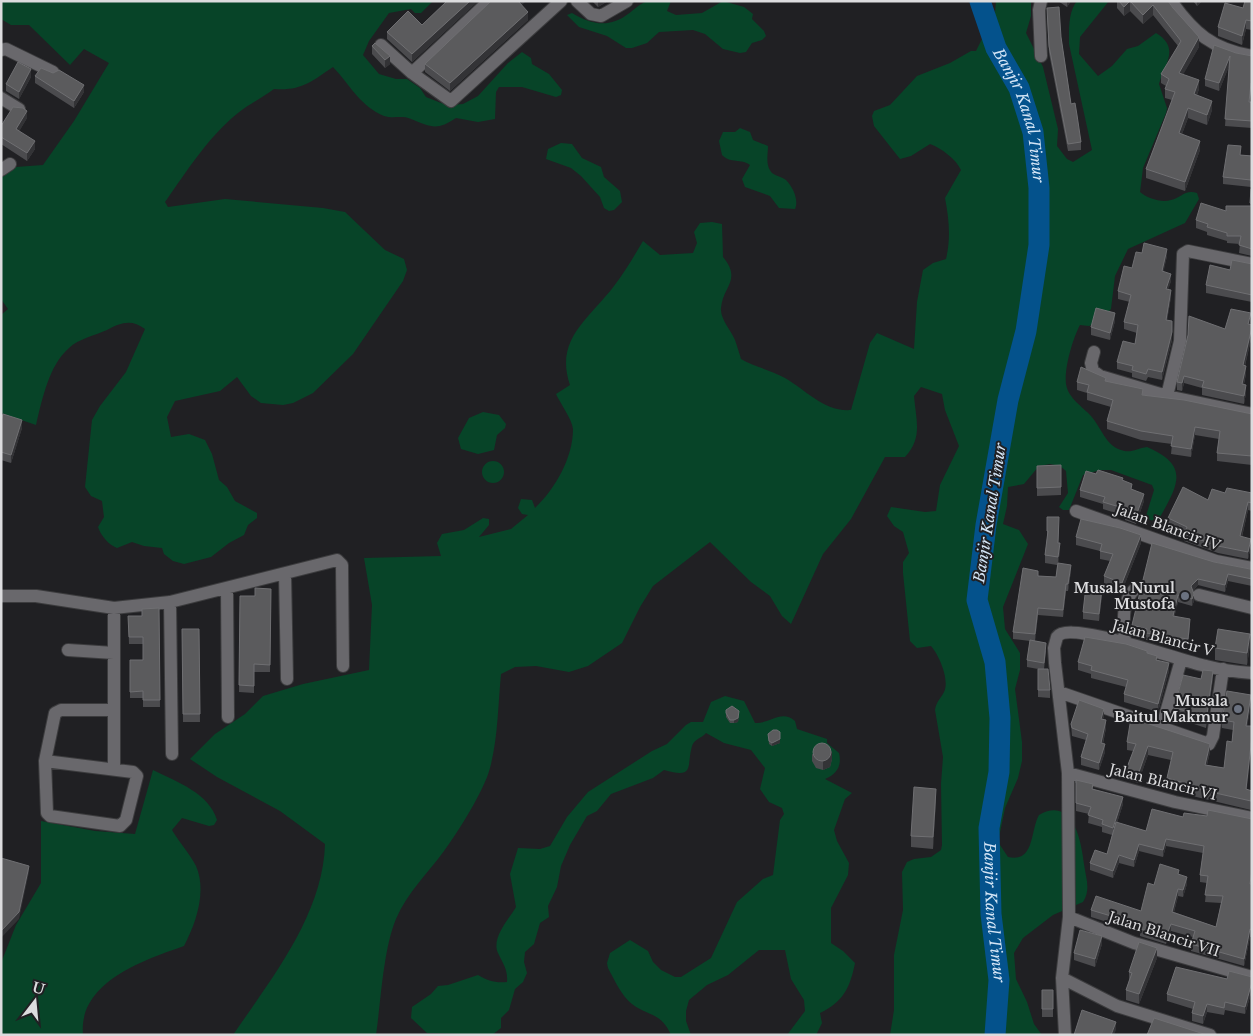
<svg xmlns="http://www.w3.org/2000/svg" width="1253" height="1036" font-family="'Libre Baskerville',serif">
<rect width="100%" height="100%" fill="#202023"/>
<path fill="#074428" d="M1,1H433L421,13H415L411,9L389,13L369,41L363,55L379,74L396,79H407L420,88L426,97L441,103L452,105L463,104L478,96L508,63L522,52L531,58L532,64L549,74L562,90L561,95L556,97L522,87H499L496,92L495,119L478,122L456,118C437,131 431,127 411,119C402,115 393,119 384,116C360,106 350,85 333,67C311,82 301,91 274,89C262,98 249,104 238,113C208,137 187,171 165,202L168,207L225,199L323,208L345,212L385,250L404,259L407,270L403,281L353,354L313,393L293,403L283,405L261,403L251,396L237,377L220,391L175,401L167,417L171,437L189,434L205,440L212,454L219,480L227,487L235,501L257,513V518L248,525L244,535L229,543L211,557L184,564L173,561L164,554L162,548L144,546L132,542L117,548C109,545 101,536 98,527L104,517L102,501L91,496L85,487L92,420L100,406L126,372L145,329C132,319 121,322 107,330C96,335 78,339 69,348C49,365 42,400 36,425L1,413V315L8,309L1,299V178L16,167L43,165L74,121L109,63L84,49L70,65L29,25H11L1,19Z
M648,1H671L667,11L676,15L702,13L723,1L744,7L753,14L752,19L764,31L766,36L762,40L752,43L746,52L740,53L723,49L705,34L693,30L659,32L647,43L632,48H626L607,36L579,27L567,15L572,13C591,25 610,28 628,14C635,9 639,4 648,1Z
M996,1H1031V16L1026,33L1043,67L1058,129L1057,146L1067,159L1073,162L1092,150L1069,44C1069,30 1068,12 1077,1H1109L1080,37L1079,54L1098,76L1112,66L1127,49L1138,46L1156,33C1181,48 1164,65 1159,84L1167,108L1166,113L1143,168L1140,192C1147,198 1161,203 1171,200C1181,198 1185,189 1197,193L1199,199L1185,223L1128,249L1115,276L1111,309L1099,321L1089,326L1080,325C1073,338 1064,368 1066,384C1068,398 1083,407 1091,416C1101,427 1106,446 1121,450C1131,454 1137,448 1147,447C1188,465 1180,482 1160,517L1156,521L1150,520L1146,516L1154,490L1152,485L1111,470H1100L1083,475L1069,510H1063L1059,507L1068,493L1066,471L1060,466L1050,464L1039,466L1024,484L1008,487L1007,506L1003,524L1019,530L1028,544L1003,607L1005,629L1020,653V670L1015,689L1022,742V761L1018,778L1005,808L998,842L1008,857C1035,863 1030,831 1039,815C1073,796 1081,840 1084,864C1086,879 1091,889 1083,902L1053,915L1023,938L1014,953L1016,979L1027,1002L1034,1024L1042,1035H890L894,1010V955L903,910L902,872L907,862L914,859L931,857L941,850L942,845L941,784L943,757L935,710C936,702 941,698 944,692C950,680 939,655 931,646L917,648L910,641L903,573V562L909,553L903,532L894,526L887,516L891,507L925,512L936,511L940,485L959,446L945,410L942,394L921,387L914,396C916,420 923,438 905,457H885L851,519L823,554L791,624L782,616L770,596L751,582L710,542L653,586L640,607L622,643L588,666L569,672L536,666L515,667L501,674C498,705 498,738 490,768C484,791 458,832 444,851C428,873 407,893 396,919C383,950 381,1001 376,1035H233C271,979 323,915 325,844L280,811L217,777L190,759L215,734L245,714L263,696L303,684L369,670L372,605L364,558L441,556L437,543L442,534L464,530L483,518L489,519V525L479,537L511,529L528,515L522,514L518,508L521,499L532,500L535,508C555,489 573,458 573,429C572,419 560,403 556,394L570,385C554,339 590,318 614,286C625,272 634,256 643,241L660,255L693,253L697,243L694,232L700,223L712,222L722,224L723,257C742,280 723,286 721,308C720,319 731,330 735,340C737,346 739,352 741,359C755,367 771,370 785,378C806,390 824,412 851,410L870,343L877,333L914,349L917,302L923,270L933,263L946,259C951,238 949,219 945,198L961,170C956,159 941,148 930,144L911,156L900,159L874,126L872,116L874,111L890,105L917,76L950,63L971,51H976L995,13Z
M740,128L750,132L753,140L768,146C768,155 765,165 772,173C776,176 782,177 786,180C793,187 799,200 795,209L779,208L770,196L745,187L742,179L750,165C741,158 731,164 722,155L719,141L723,132H735Z
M561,143L572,144L582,158L601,167L604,177L620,191L622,202L614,210L609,211L604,208L600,197L581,176L571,168L546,159L548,149Z
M483,412L499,415L506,424L505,428L497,435L494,450L478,454L461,449L458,438L469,418Z
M482 472a11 11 0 1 1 22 0a11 11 0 1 1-22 0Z
M725,696L744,701L755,723C770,724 781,709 795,721L797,729L827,739V743L839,753C842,766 837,774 825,779L852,793L845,799L834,830L837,841L849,863L848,875L831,908V943L843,951L855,963C850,988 843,1002 820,1013L822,1023L816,1035H787L805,1011L804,1000L791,979L785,950H759L728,975L707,985L689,1000L686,1011V1021L691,1035H671C661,1012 649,1017 632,1004C621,995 615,981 608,968L607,963L610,953L630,940L648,951L653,962L661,970L675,977H681L711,958L737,902L763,879L773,875L780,820L784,814L782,808L769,802L760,789L765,768L751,750L724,743L706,733C702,738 694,739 692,746C686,766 696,779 664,770L653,778L611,794L597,811L587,816L570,845L561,866L557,887L548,906L549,917L540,923L534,944L525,952L524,962L527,973L523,982L515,989L509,1010L501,1018V1028L492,1035L427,1033L411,1018L412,1007L431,994L438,986L448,985L478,975C488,981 495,983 507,982C508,969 503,964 498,953C491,938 509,919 516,907L510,874L518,848L540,849L550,846L567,817L588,792L652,751L667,744L686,725L691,722H703L711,702Z
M153,770C177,782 209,793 217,820L214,825L209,826L182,818L172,830C179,842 190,854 196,866C207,891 196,923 184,946C144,960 78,982 83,1035H1V963L16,925L41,883V821L95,831L135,834Z"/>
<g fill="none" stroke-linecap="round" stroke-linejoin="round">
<path stroke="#04528c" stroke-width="21" id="s1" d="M980,1L996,48L1019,88L1033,132L1039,188V245L1026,331L1008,400L986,525L977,600L995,662L1000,718L999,772L989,828L991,914L999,980L995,1035"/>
<defs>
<path id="minor" d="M577,1L591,14L601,16L627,1
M1171,1C1194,33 1212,49 1252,56
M381,45L412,73L451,101L561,1
M1,50L6,49L53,72
M1041,56L1039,10L1041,1
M412,73L489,1
M1,98L19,109
M1,170L10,164
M1094,352L1091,363L1093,371L1100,376L1167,396L1252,414
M1167,396L1180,341L1183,254L1188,251L1252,264
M1076,511L1216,561L1252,568
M285,574L287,679
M227,589L228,717
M1199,595L1252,608
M1,596H36L114,608L170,602L337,560L342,565L343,666
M170,602L172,754
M1125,643C1124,625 1120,601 1136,588
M68,650L114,653
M1059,692L1209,744L1213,736L1223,669
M1159,725L1163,723L1181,660
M45,761L133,772L137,776L126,820L120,826L50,816L47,813L45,761L55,713L61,710H114
M114,769V608
M1068,773L1175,802L1252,818
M1069,917L1134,943L1252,977
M1062,978L1117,1006L1210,1035
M1065,1035L1062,978L1069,917L1068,773L1055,663L1054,648L1057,637C1069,619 1183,662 1206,666C1221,670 1236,672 1252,673"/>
</defs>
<use href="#minor" stroke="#3c3c3e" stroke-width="14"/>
<use href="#minor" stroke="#69686c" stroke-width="12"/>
</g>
<path fill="#4b4b4e" d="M447,1H478L412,62L387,39V32L422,25Z
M592,1H608L598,7Z
M1058,1H1071L1067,7Z
M1117,1H1168L1199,47L1183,74L1199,89L1197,95L1212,110L1207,125L1188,118L1182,134L1200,150L1185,191L1146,178V169L1172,100L1165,98V89L1166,86L1161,83V74L1178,46L1153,15L1143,24L1130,11L1124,16L1117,8Z
M1193,1H1202L1197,6Z
M1252,1V30L1246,29L1242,45L1218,36V27Z
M522,6L528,20L450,91L425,72V64Z
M1047,15L1061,37L1071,104L1081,142V150L1068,151L1049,53Z
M372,46L390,64L385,68L372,54Z
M1236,53L1252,56V90H1251L1250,102H1252V128L1225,126L1229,66L1219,91L1205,86V79Z
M53,73L84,92L74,108L35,83V76Z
M31,77L19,99L6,91V84Z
M27,118L19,131L35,149L27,161L1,144V126Z
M1241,155L1252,156L1251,187L1223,184V177Z
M1251,189H1252V256L1239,253L1240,244L1227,243V241L1207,235V232L1196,228V220L1226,211L1250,206Z
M1142,253L1167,256L1163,272L1171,281L1168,289L1171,297L1167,320L1172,340L1162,380L1148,377L1146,381L1132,377V373L1117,369V362L1135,344L1137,333L1124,329V322L1130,302L1118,299V291Z
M1251,264H1252V302L1206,293V285L1230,270Z
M1115,321L1110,340L1091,335V327Z
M1251,321L1250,325H1252V335L1245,366L1246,374L1244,384L1246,393L1244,404L1202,395V388L1184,383L1182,391L1177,390V382L1225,329Z
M1077,382H1106L1143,395L1252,414V465L1217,461V453L1219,439L1195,435L1191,457L1171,454L1172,444L1141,440L1107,429V421L1111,407L1087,400V393L1077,390Z
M1,421L22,428L11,463L1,460Z
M1061,465V495L1037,496V466Z
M1123,481L1144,501L1136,524L1125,520V516L1103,509V504L1080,497V490Z
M1225,493H1252V511L1248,510L1242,537L1251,546L1248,559L1218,553L1184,541L1185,533L1168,525V518Z
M1059,525L1058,543L1060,551L1058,563L1071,571L1068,591H1066L1063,617L1038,615L1035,641L1046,651L1044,669L1050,690V698L1038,697V669L1027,667V660L1030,641L1013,639V632L1038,576L1056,577L1057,565L1045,563V555L1047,538V531Z
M1076,537L1141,543L1122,591L1104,584V576L1110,561L1100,559V551L1076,545Z
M1214,562L1250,569H1252V586L1228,581L1225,592L1198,585L1193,591L1194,601L1192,606L1178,602L1174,617L1190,626L1188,645L1146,640V636L1132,632V625Z
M271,589L270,672H254V693L239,692L240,596H255Z
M1102,595L1099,621L1083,619V612Z
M159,608L160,707H143V698H130V660H143V644H129L128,616H142Z
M182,629H199L200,722H183Z
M1250,645L1247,665L1215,660V648Z
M1147,653L1157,660L1169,671L1158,712L1124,702V694L1126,687L1091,678V674L1078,670V662Z
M1213,678L1206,728L1194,724V719L1174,715V708L1201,679Z
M1251,704L1247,726V790L1252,791L1251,810L1184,794V792L1167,787V778L1171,760L1148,755L1138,783L1126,779V770L1133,751L1127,750V742L1210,752L1207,765L1224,768L1232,742L1233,730L1222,728V720Z
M726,713L739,715L738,722L734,723H730L726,717Z
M1104,716L1103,719L1106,728L1103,744L1105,752L1099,770L1081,765V757L1086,740L1072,736L1071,724Z
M768,734L780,743L772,746L769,744Z
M812,754L832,759L830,767L823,770L816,768L812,761Z
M1076,780L1123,804L1117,823L1146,831L1183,817L1207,816L1252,819V877L1251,884H1252V937H1250L1244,966L1191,951V944L1193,937L1171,931L1166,944L1140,936V932L1091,917V910L1141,911L1154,885L1179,875L1187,884L1183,897L1178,896L1174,912L1216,927L1221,903L1205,902L1207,883L1200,882V875L1203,853L1166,846L1163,857L1139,851L1134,867L1119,863L1113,878L1090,870V863L1107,854L1112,835L1102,832V827L1088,823L1089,814L1076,811Z
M936,800L933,849L911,847V836Z
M1102,944L1095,967L1074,960V953Z
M1157,958L1139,1004L1126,1000V990L1129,980V972Z
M1252,977V990L1245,1014L1225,1010L1224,1015L1207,1012L1203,1024L1192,1021V1013L1193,1009L1167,1001V994L1227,979Z
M1042,990H1053V1017H1042Z"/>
<path fill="#333336" d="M470,1H478L412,62V54Z
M518,1H526L518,9Z
M598,1H608L598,7Z
M1067,1H1071L1067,7Z
M1130,1V11L1124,16V7Z
M1197,1H1202L1197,6Z
M1153,5V15L1143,24V15Z
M528,12V20L450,91V83Z
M1246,20V29L1242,45V36Z
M1199,37V47L1179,82V73Z
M390,56V64L385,68V60Z
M1230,56V64L1219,91V83Z
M31,69V77L19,99V92Z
M1199,80V89L1194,103V94Z
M84,85V92L74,108V101Z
M1212,101V110L1207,125V115Z
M1188,108V118L1179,142V133Z
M27,111V118L16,137V129Z
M35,141V149L27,161V153Z
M1200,141V150L1185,191V182Z
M1167,249V256L1162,279V271Z
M1171,274V281L1166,297V289Z
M1171,290V297L1166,327V320Z
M1115,313V321L1110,340V333Z
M1251,313V321L1248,332V324Z
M1172,321V340L1162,380V372Z
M1252,327V335L1243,373V365Z
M1246,366V374L1242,392V384Z
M1184,376V383L1182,391V383Z
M1246,385V393L1244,404V396Z
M22,420V428L11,463V455Z
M1195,427V435L1191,457V449Z
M1144,494V501L1136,524V516Z
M1248,502V510L1240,544V536Z
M1141,535V543L1122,591V583Z
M1251,539V546L1248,559V552Z
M1060,543V551L1058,565V557Z
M1071,565V571L1068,591V584Z
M1228,574V581L1225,592V585Z
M1198,579V585L1191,593V586Z
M1066,584V591L1063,617V610Z
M1102,588V595L1099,621V614Z
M1194,594V601L1192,606V599Z
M1178,595V602L1173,623V616Z
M1038,608V615L1035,641V634Z
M1190,619V626L1188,645V639Z
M1250,634V645L1247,665V653Z
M1169,663V671L1158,712V704Z
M1213,671V678L1206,728V721Z
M1251,695V704L1246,734V726Z
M1104,709V716L1101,726V719Z
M739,711V715L738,722L734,723V720Z
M1106,720V728L1101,751V743Z
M1252,736V744L1246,798V789Z
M780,739V743L772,746V743Z
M1105,744V752L1099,770V763Z
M1210,744V752L1205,773V765Z
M1148,746V755L1138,783V775Z
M832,751V759L830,767L823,770V762Z
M936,789V800L933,849V837Z
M1123,797V804L1113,835V828Z
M1166,839V846L1163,857V850Z
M1139,844V851L1134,867V860Z
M1119,855V863L1113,878V871Z
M29,866V872L19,919L1,938V931Z
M1187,877V884L1183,897V890Z
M1178,889V896L1172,919V912Z
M1171,924V931L1166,944V937Z
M1250,929V937L1244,966V959Z
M1102,936V944L1095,967V959Z
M1157,948V958L1139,1004V994Z
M1252,982V990L1245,1014V1007Z
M1207,1004V1012L1203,1024V1016Z
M1116,1022V1030L1114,1035H1111Z"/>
<path fill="#5b5b5d" stroke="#6f6f72" d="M447,1H470L412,54L387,32L408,11L422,25Z
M491,1H518L528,12L450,83L425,64Z
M1119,1H1168L1173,8L1199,37L1179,73L1199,80L1194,94L1212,101L1207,115L1188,108L1179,133L1200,141L1185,182L1146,169L1175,92L1165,89L1169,79L1161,74L1181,41L1153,5L1143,15L1130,1L1124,7Z
M1245,1H1252V21L1246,20L1242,36L1218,27L1225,3L1243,8Z
M1059,7L1061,37L1071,104L1075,103L1077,115L1081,142L1068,144L1049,46L1047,8Z
M375,43L390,56L385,60L372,46Z
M1214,45L1236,53L1252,56V83H1251L1249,102H1252V121L1225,119L1230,56L1219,83L1205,79Z
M18,62L31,69L19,92L6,84Z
M41,68L53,73L59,70L84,85L74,101L35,76Z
M13,107L23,108L27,111L16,129L35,141L27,153L1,137V126Z
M1228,145L1241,146L1240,155L1252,156L1251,180L1223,177Z
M1251,189H1252V204L1250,203Z
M1201,203L1226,211V206H1252V249L1239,245L1241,236H1227V233L1207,227L1208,224L1196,220Z
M1144,243L1167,249L1162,271L1171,274L1166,289L1171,290L1166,320L1172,321V332L1162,372L1148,369L1146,374L1132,370L1133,366L1117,362L1123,341L1135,344L1138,325L1124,322L1131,295L1118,291L1124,266L1132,268L1136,252L1142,253Z
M1232,260L1252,264V295L1206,285L1210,265L1230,270Z
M1096,308L1115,313L1110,333L1091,327Z
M1231,309L1251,313L1248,324L1252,325V327L1243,365L1246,366L1242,384L1246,385L1244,396L1202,387L1204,381L1184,376L1182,383L1177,382L1188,335L1189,316L1225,329Z
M1081,367L1106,378L1105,381L1143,389L1142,395L1184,400L1252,414V456L1217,453L1220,431L1195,427L1191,449L1171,446L1173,436L1141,431L1107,421L1113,400L1087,392L1089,385L1077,382Z
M3,414L22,420L11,455L1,452V421Z
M1061,465V487L1037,488V466Z
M1098,470L1123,478L1122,480L1132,484L1131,489L1144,494L1136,516L1125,512L1126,509L1103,502L1105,497L1080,490L1086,471L1096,474Z
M1183,487L1208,500L1212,489L1225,493L1227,488L1252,493V503L1248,502L1240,536L1251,539L1248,552L1218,546L1184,534L1187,527L1168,518Z
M1047,517H1059L1058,543H1060L1058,557L1045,555L1048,531H1047Z
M1081,519L1120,528L1141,535L1122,583L1104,576L1113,554L1100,551L1102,544L1076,537Z
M1152,543L1214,562L1250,569H1252V579L1228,574L1225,585L1198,579L1191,586L1194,594L1192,599L1178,595L1173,616L1190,619L1188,639L1146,633L1147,629L1132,625Z
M1058,563L1071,565L1068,584H1066L1063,610L1038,608L1035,634L1013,632L1023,568L1038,571V576L1056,577Z
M1086,586L1102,588L1099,614L1083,612Z
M255,588L271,589L270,665L254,664V686L239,685L240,596H255Z
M159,608L160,700H143V691L130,692V660H143V637H129L128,616H142V609Z
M182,629H199L200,714H183Z
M1218,629L1250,634L1247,653L1215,648Z
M1085,637L1126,644L1147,651V653L1157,656L1156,660L1169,663L1158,704L1124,694L1128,680L1091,670L1092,666L1078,662Z
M1030,640L1046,643L1044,663L1027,660Z
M1038,669H1048L1050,690H1038Z
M1203,670L1213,671L1206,721L1194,717V713L1174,708L1183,675L1201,679Z
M1227,691L1251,695L1246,726H1252V736L1246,789L1252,791L1251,801L1184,786V783L1167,778L1173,752L1148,746L1138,775L1126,770L1136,744L1127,742L1131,718L1210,744L1205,765L1224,768L1227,741L1232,742L1234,722L1222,720Z
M1079,700L1104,709L1101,719L1106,720L1101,743L1105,744L1099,763L1081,757L1088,734L1072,728L1071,724Z
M732,706L739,711L738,718L734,720H730L726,713V710Z
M773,730H777L780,732V739L772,743L769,741L768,734Z
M813 752a9 9 0 1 1 18 0a9 9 0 1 1-18 0Z
M1076,780L1093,784L1092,789L1123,797L1113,828L1102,824L1103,820L1088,815L1091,807L1076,803Z
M914,787L936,789L933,837L911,836Z
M1152,809L1183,817L1184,813L1207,816L1208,810L1252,819V870L1250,884H1252V930L1250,929L1244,959L1191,944L1195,931L1171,924L1166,937L1140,929L1141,925L1091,910L1096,896L1141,911L1148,883L1154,885L1160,864L1179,870L1178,874L1187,877L1183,890L1178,889L1172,912L1216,927L1223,896L1205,895L1208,876L1200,875L1204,846L1166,839L1163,850L1139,844L1134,860L1119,855L1113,871L1090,863L1095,850L1107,854L1116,822L1146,831Z
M1,858L29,866L19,912L1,931Z
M1080,930L1102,936L1095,959L1074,953Z
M1139,942L1157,948L1139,994L1126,990L1132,973L1129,972Z
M1176,967L1227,979L1229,971L1252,977V982L1245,1007L1225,1002L1224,1008L1207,1004L1203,1016L1192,1013L1195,1002L1167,994Z
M1042,990H1053V1009H1042Z
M1082,1010L1116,1022L1111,1035H1074Z
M1154,1018L1207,1035H1147Z"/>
<g fill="#6b7280" stroke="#202023" stroke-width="2">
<circle cx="1185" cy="596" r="5"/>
<circle cx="1238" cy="709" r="5"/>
</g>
<g text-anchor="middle" stroke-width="4" stroke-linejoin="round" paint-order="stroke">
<g font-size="14" fill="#dcdcde" stroke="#202023">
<text transform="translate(1168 527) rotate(20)" y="5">Jalan Blancir IV</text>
<text transform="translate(1163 638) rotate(15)" y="5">Jalan Blancir V</text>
<text transform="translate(1163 782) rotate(14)" y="5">Jalan Blancir VI</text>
<text transform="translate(1164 934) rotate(18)" y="5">Jalan Blancir VII</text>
</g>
<g font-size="14" font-weight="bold" fill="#dcdcde" stroke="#202023" text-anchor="end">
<text x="1175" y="593">Musala Nurul<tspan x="1175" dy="16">Mustofa</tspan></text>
<text x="1228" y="706">Musala<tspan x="1228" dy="16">Baitul Makmur</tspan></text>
</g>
<g font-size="15" font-style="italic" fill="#d4e5f6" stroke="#202023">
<text dy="5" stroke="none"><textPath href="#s1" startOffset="122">Banjir Kanal Timur</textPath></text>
<text transform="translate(990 513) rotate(-81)" y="5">Banjir Kanal Timur</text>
<text dy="5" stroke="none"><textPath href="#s1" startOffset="932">Banjir Kanal Timur</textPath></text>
</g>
</g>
<rect width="1253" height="1036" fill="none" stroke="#dcdcde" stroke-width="5"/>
<g transform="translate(35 1001) rotate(16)" stroke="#202023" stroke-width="4" paint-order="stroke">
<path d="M0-4L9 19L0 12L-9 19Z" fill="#dcdcde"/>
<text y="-8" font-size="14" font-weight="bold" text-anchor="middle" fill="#dcdcde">U</text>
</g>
</svg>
